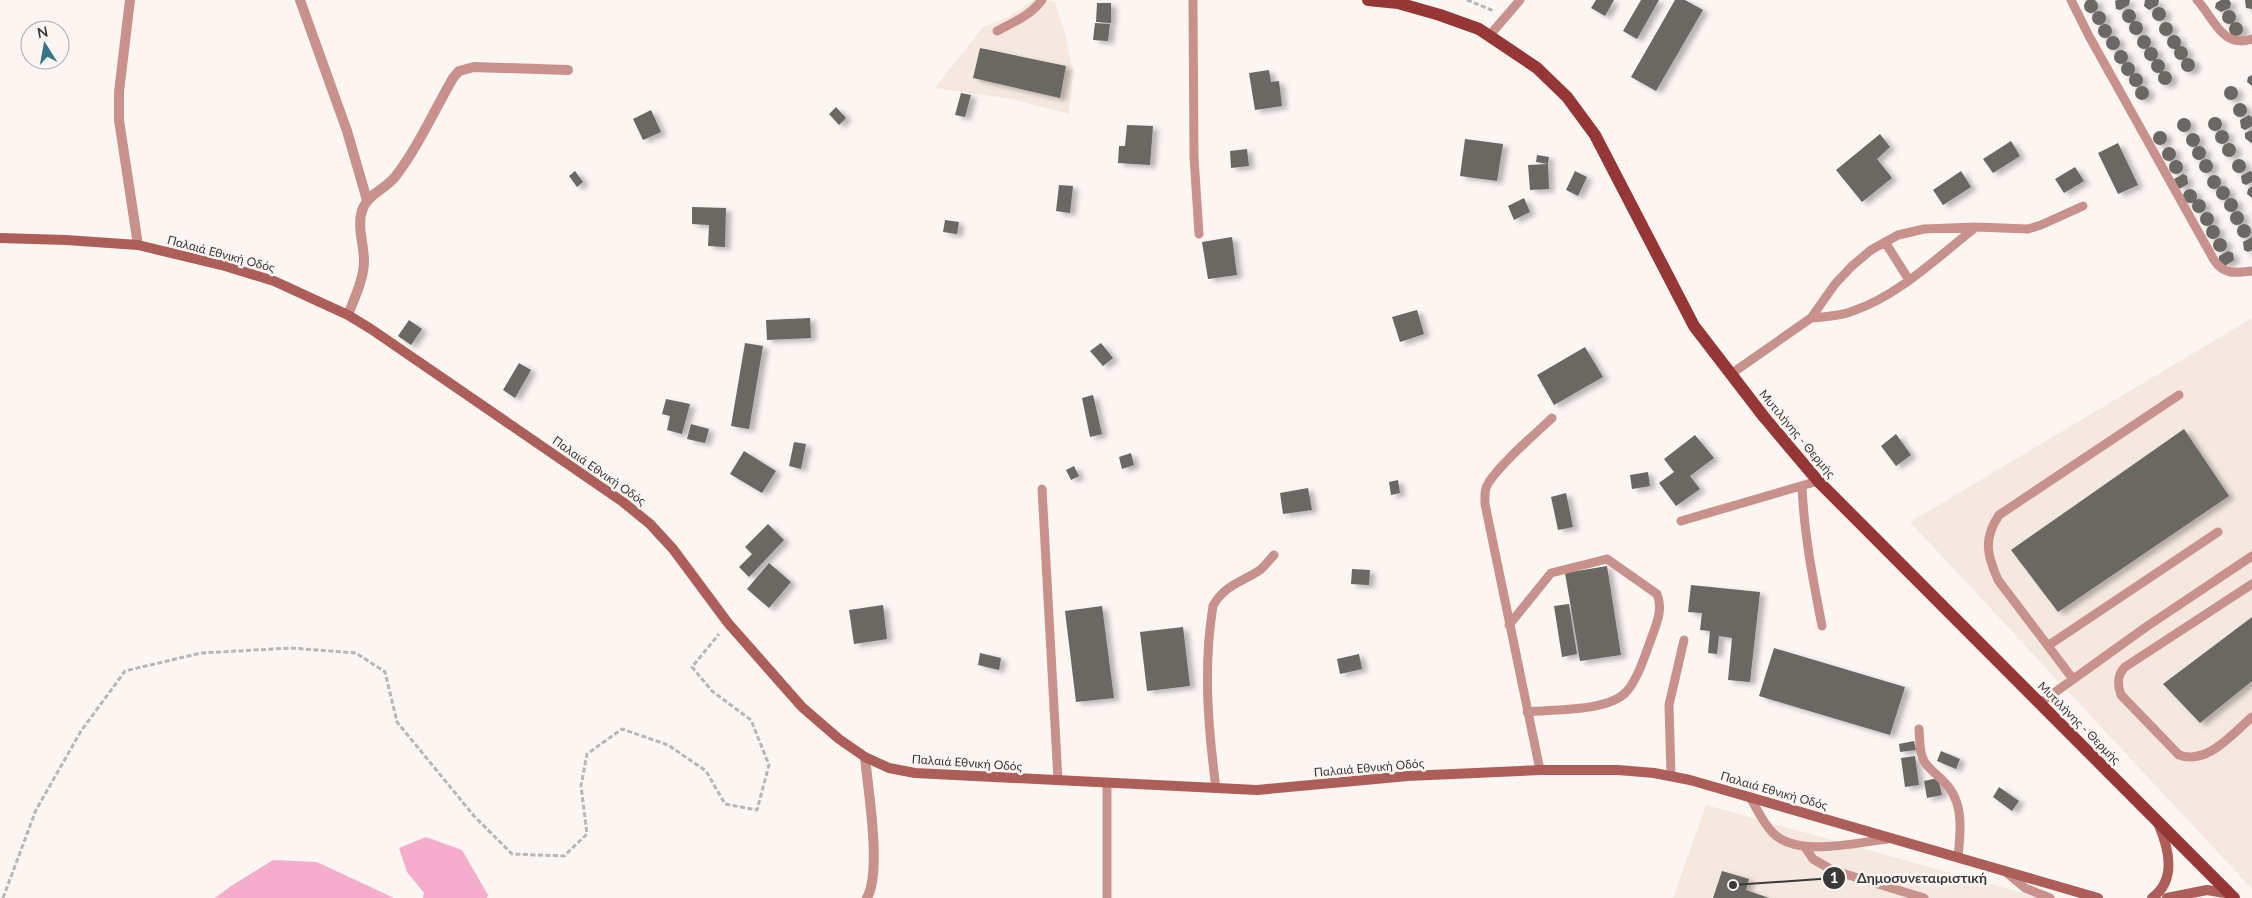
<svg xmlns="http://www.w3.org/2000/svg" width="2252" height="898" font-family="Lato,sans-serif">
<defs>
<filter id="shadow"><feDropShadow dx="5.5" dy="3" stdDeviation="2.5" flood-color="#0004"/></filter>
</defs>
<rect width="100%" height="100%" fill="#fcf6f3"/>
<path fill="#f5e8e0" d="M1033,0L1054,1L1064,29L1073,71L1069,114L1012,99L935,88L983,27L1009,17Z
M2252,318V889L1910,522Z
M1706,805L2041,898H1673Z"/>
<path fill="#f5adcc" d="M426,837L462,850L488,895L487,898H423L424,893L407,872L399,848Z
M273,860L317,862L394,898H215L231,886Z"/>
<path fill="#6a6863" filter="url(#shadow)" d="M2084 6a7 7 0 1 1 14 0a7 7 0 1 1-14 0Z
M1596,0H1614L1605,16L1591,8Z
M1641,0H1659L1637,39L1623,31Z
M1675,0H1685L1703,10L1656,91L1631,77Z
M2117,0H2130L2129,5L2120,10L2116,9L2115,1Z
M2159,0L2158,5L2149,10L2144,6L2145,0Z
M2221,0H2229L2231,3L2230,8L2221,12L2215,8L2216,3Z
M2245,0H2252V9L2246,8Z
M1097,3H1111V23L1096,22Z
M2152 14a7 7 0 1 1 14 0a7 7 0 1 1-14 0Z
M2122 16a7 7 0 1 1 14 0a7 7 0 1 1-14 0Z
M2222 17a7 7 0 1 1 14 0a7 7 0 1 1-14 0Z
M2092 18a7 7 0 1 1 14 0a7 7 0 1 1-14 0Z
M2129 28a7 7 0 1 1 14 0a7 7 0 1 1-14 0Z
M2229 29a7 7 0 1 1 14 0a7 7 0 1 1-14 0Z
M2159 29a7 7 0 1 1 14 0a7 7 0 1 1-14 0Z
M1095,23L1110,24L1108,41L1093,40Z
M2098 31a7 7 0 1 1 14 0a7 7 0 1 1-14 0Z
M2137 42a7 7 0 1 1 14 0a7 7 0 1 1-14 0Z
M2167 42a7 7 0 1 1 14 0a7 7 0 1 1-14 0Z
M2106 43a7 7 0 1 1 14 0a7 7 0 1 1-14 0Z
M2174 53a7 7 0 1 1 14 0a7 7 0 1 1-14 0Z
M2144 54a7 7 0 1 1 14 0a7 7 0 1 1-14 0Z
M980,48L1066,66L1060,98L973,78Z
M2114 57a7 7 0 1 1 14 0a7 7 0 1 1-14 0Z
M2181 65a7 7 0 1 1 14 0a7 7 0 1 1-14 0Z
M2151 66a7 7 0 1 1 14 0a7 7 0 1 1-14 0Z
M2121 69a7 7 0 1 1 14 0a7 7 0 1 1-14 0Z
M1269,70L1271,82L1279,81L1282,106L1255,110L1249,73Z
M2158 78a7 7 0 1 1 14 0a7 7 0 1 1-14 0Z
M2129 80a7 7 0 1 1 14 0a7 7 0 1 1-14 0Z
M2252,75V86L2247,82L2248,77Z
M2224 93a7 7 0 1 1 14 0a7 7 0 1 1-14 0Z
M2135 93a7 7 0 1 1 14 0a7 7 0 1 1-14 0Z
M961,93L971,95L965,117L955,115Z
M2233 110a7 7 0 1 1 14 0a7 7 0 1 1-14 0Z
M836,107L846,118L839,125L829,114Z
M651,110L661,132L643,140L633,119Z
M2249,115L2252,117V126L2245,130L2241,128L2240,120Z
M2208 124a7 7 0 1 1 14 0a7 7 0 1 1-14 0Z
M2177 125a7 7 0 1 1 14 0a7 7 0 1 1-14 0Z
M1127,125L1153,126L1150,165L1118,163L1119,146H1125Z
M2252,130V142L2251,143L2245,138V133Z
M2215 137a7 7 0 1 1 14 0a7 7 0 1 1-14 0Z
M2153 138a7 7 0 1 1 14 0a7 7 0 1 1-14 0Z
M2186 140a7 7 0 1 1 14 0a7 7 0 1 1-14 0Z
M1880,134L1890,147L1877,159L1892,178L1862,202L1836,170Z
M1465,139L1503,144L1497,181L1460,176Z
M2011,141L2020,156L1993,173L1983,159Z
M2222 150a7 7 0 1 1 14 0a7 7 0 1 1-14 0Z
M2118,143L2138,185L2118,194L2098,153Z
M2192 153a7 7 0 1 1 14 0a7 7 0 1 1-14 0Z
M2162 154a7 7 0 1 1 14 0a7 7 0 1 1-14 0Z
M1247,149L1249,166L1231,168L1230,151Z
M1537,155L1549,157L1548,164L1536,162Z
M2199 166a7 7 0 1 1 14 0a7 7 0 1 1-14 0Z
M2232 166a7 7 0 1 1 14 0a7 7 0 1 1-14 0Z
M2169 167a7 7 0 1 1 14 0a7 7 0 1 1-14 0Z
M1548,164L1549,189L1530,190L1528,165Z
M2075,167L2084,181L2064,193L2055,179Z
M575,171L583,182L577,187L569,176Z
M1575,171L1587,177L1578,196L1566,190Z
M1961,171L1971,187L1943,205L1933,190Z
M2250,171L2252,172V182L2246,185L2242,183L2241,176Z
M2183,174L2187,176L2188,184L2179,189L2174,179Z
M2207 182a7 7 0 1 1 14 0a7 7 0 1 1-14 0Z
M1059,185L1073,186L1070,213L1056,211Z
M2252,186V198L2247,194L2248,189Z
M2216 193a7 7 0 1 1 14 0a7 7 0 1 1-14 0Z
M2183 196a7 7 0 1 1 14 0a7 7 0 1 1-14 0Z
M1524,198L1530,212L1514,220L1508,206Z
M2224 205a7 7 0 1 1 14 0a7 7 0 1 1-14 0Z
M2192 206a7 7 0 1 1 14 0a7 7 0 1 1-14 0Z
M692,207L726,208L725,247L708,246L709,225L692,224Z
M2230 218a7 7 0 1 1 14 0a7 7 0 1 1-14 0Z
M2200 219a7 7 0 1 1 14 0a7 7 0 1 1-14 0Z
M945,220L959,222L957,234L943,232Z
M2237 231a7 7 0 1 1 14 0a7 7 0 1 1-14 0Z
M2206 232a7 7 0 1 1 14 0a7 7 0 1 1-14 0Z
M1232,237L1237,275L1208,279L1202,242Z
M2252,237V250L2248,252L2244,250L2243,242Z
M2213 245a7 7 0 1 1 14 0a7 7 0 1 1-14 0Z
M2228,251L2233,253L2234,260L2225,266L2219,261V256Z
M1417,310L1424,334L1400,342L1392,317Z
M810,318L811,338L767,340L766,320Z
M409,320L422,329L411,345L398,336Z
M745,343L763,346L749,429L731,426Z
M1101,343L1113,358L1103,366L1090,351Z
M1585,347L1603,377L1554,405L1537,375Z
M519,363L531,370L515,398L503,390Z
M1093,395L1102,434L1090,437L1082,398Z
M666,399L690,404L682,434L667,430L670,416L662,414Z
M691,424L709,429L705,443L687,439Z
M2184,429L2229,496L2058,612L2011,550Z
M1896,434L1911,455L1896,466L1881,446Z
M1695,435L1714,458L1690,476L1700,489L1676,506L1659,483L1674,472L1664,459Z
M794,442L806,444L801,469L789,466Z
M744,451L776,471L762,493L730,474Z
M1131,453L1134,465L1122,469L1119,457Z
M1074,466L1079,476L1071,480L1066,470Z
M1648,472L1650,486L1632,489L1630,475Z
M1398,480L1400,493L1391,495L1389,482Z
M1308,488L1312,510L1283,514L1280,493Z
M1566,493L1573,527L1558,530L1551,497Z
M768,524L784,540L749,577L739,567L752,554L745,547Z
M769,563L791,582L769,608L747,589Z
M1607,566L1621,655L1580,661L1565,573Z
M1352,569L1370,570L1369,585L1351,584Z
M1691,585L1760,592L1750,682L1728,680L1732,638L1719,636L1717,654L1708,653L1710,631L1700,630L1702,613L1688,612Z
M1569,604L1577,654L1562,657L1554,606Z
M883,605L887,639L854,644L849,610Z
M1102,606L1114,698L1076,702L1065,611Z
M2252,617V681L2200,723L2163,684Z
M1183,627L1190,686L1147,691L1140,632Z
M1774,648L1905,687L1890,735L1759,696Z
M980,653L1001,658L999,670L978,665Z
M1359,654L1362,669L1340,674L1337,659Z
M1914,741L1916,750L1900,752L1899,744Z
M1941,751L1960,759L1956,769L1937,761Z
M1915,756L1919,785L1905,787L1901,758Z
M1938,778L1942,795L1927,798L1924,781Z
M1999,787L2019,801L2012,811L1993,797Z
M1722,871L1749,879L1746,890L1769,898H1713Z"/>
<g fill="none" stroke-linecap="round" stroke-linejoin="round">
<path stroke="#bab6b3" stroke-width="3" stroke-dasharray="5 2.5" stroke-linecap="butt" d="M1467,0L1494,11
M3,898L36,810L81,731L125,671L201,653L291,648L356,653L385,672L397,722L474,816L512,854L564,856L587,834L581,786L587,754L622,729L668,745L706,771L725,804L757,810L769,765L751,720L712,691L692,667L719,634"/>
<path stroke="#c9918c" stroke-width="9" d="M1193,0L1194,157L1199,234
M2071,0L2089,36L2214,260C2224,275 2235,273 2252,271
M2197,0C2214,18 2222,49 2252,39
M997,31C1014,22 1031,15 1042,0
M1489,36L1520,0
M1885,242L1909,280
M1811,318C1825,317 1840,316 1853,311C1898,296 1939,256 1976,227
M1731,374L1811,318L1835,284L1852,266L1871,250L1898,235L1924,229L1976,227L2028,229L2041,225L2083,206
M1802,486C1804,534 1813,580 1822,626
M1042,489L1058,780
M1681,521L1818,481
M2252,584L2125,667C2117,675 2117,684 2121,695L2179,755C2208,765 2232,734 2252,717
M1509,625L1551,573L1607,559L1657,594C1664,610 1655,627 1650,642C1644,658 1638,678 1627,691C1609,712 1554,709 1527,712
M2049,645L2218,532
M2073,679L1998,580C1987,555 1983,539 1999,515L2179,395
M2040,703L2146,627L2252,556
M1919,729C1920,740 1919,755 1926,764C1933,773 1943,779 1950,789C1964,808 1960,836 1958,857
M1540,770L1485,504C1485,496 1484,489 1489,482C1502,462 1534,435 1552,418
M1671,776L1669,705L1684,640
M1216,788C1208,727 1203,667 1213,606C1223,586 1242,582 1260,570C1265,566 1269,560 1274,555
M1750,797C1757,809 1763,823 1773,833C1797,858 1857,842 1888,839
M1805,847L1813,859L1832,870L1924,898
M2006,872L2025,888L2050,898
M1107,898V783"/>
<path stroke="#c9918c" stroke-width="10" d="M130,0L119,92V120L138,245
M300,0L347,131L367,200
M348,315C354,299 364,279 364,261C364,243 356,225 363,208C369,194 385,189 395,177C418,147 434,111 453,78L459,71L474,67L568,70
M865,757C868,790 882,871 867,898"/>
<path stroke="#ae5e59" stroke-width="10" d="M0,238L66,240L138,245L225,266L274,281L348,315L371,329L623,502L650,524L673,549L728,623L802,707L839,739L865,757L889,768L915,773L1257,790L1408,776L1540,770H1618L1654,773L1690,780L2098,898
M2152,898C2177,880 2169,849 2159,825
M2167,898L2207,890L2230,894"/>
<path stroke="#973735" stroke-width="12" d="M1368,0L1398,3L1440,15L1479,29L1537,68L1567,97L1595,135L1694,326L1764,417L1818,481L2234,898"/>
</g>
<g text-anchor="middle" stroke-width="5" stroke-linejoin="round" paint-order="stroke">
<g font-size="12" fill="#3b3937" stroke="#fcf6f3">
<text transform="translate(221 254) rotate(15)" y="4">Παλαιά Εθνική Οδός</text>
<text transform="translate(1797 434) rotate(50)" y="4">Μυτιλήνης - Θερμής</text>
<text transform="translate(599 471) rotate(35)" y="4">Παλαιά Εθνική Οδός</text>
<text transform="translate(2079 723) rotate(45)" y="4">Μυτιλήνης - Θερμής</text>
<text transform="translate(967 763) rotate(4)" y="4">Παλαιά Εθνική Οδός</text>
<text transform="translate(1369 768) rotate(-5)" y="4">Παλαιά Εθνική Οδός</text>
<text transform="translate(1774 791) rotate(16)" y="4">Παλαιά Εθνική Οδός</text>
</g>
</g>
<path fill="none" stroke="#3b3937" stroke-width="2" d="M1733 885L1834 878"/>
<g fill="#3b3937" stroke="#fcf6f3" stroke-width="2">
<circle cx="1733" cy="885" r="5"/>
<circle cx="1834" cy="878" r="12"/>
</g>
<g font-size="15" text-anchor="middle" font-weight="bold" fill="#fff">
<text x="1834" y="883">1</text>
</g>
<g font-size="14" text-anchor="middle" font-weight="bold" fill="#3b3937" stroke="#fcf6f3" stroke-width="5" stroke-linejoin="round" paint-order="stroke">
<text x="1922" y="883">Δημοσυνεταιριστική</text>
</g>
<g transform="translate(45 45) rotate(349)"><circle r="24" fill="#fcf6f3" stroke="#afaaa8"/>
<path d="M0-4L9 19L0 12L-9 19Z" fill="#347688"/>
<text y="-8" font-size="14" font-weight="bold" text-anchor="middle" fill="#3b3937">N</text>
</g>
</svg>
